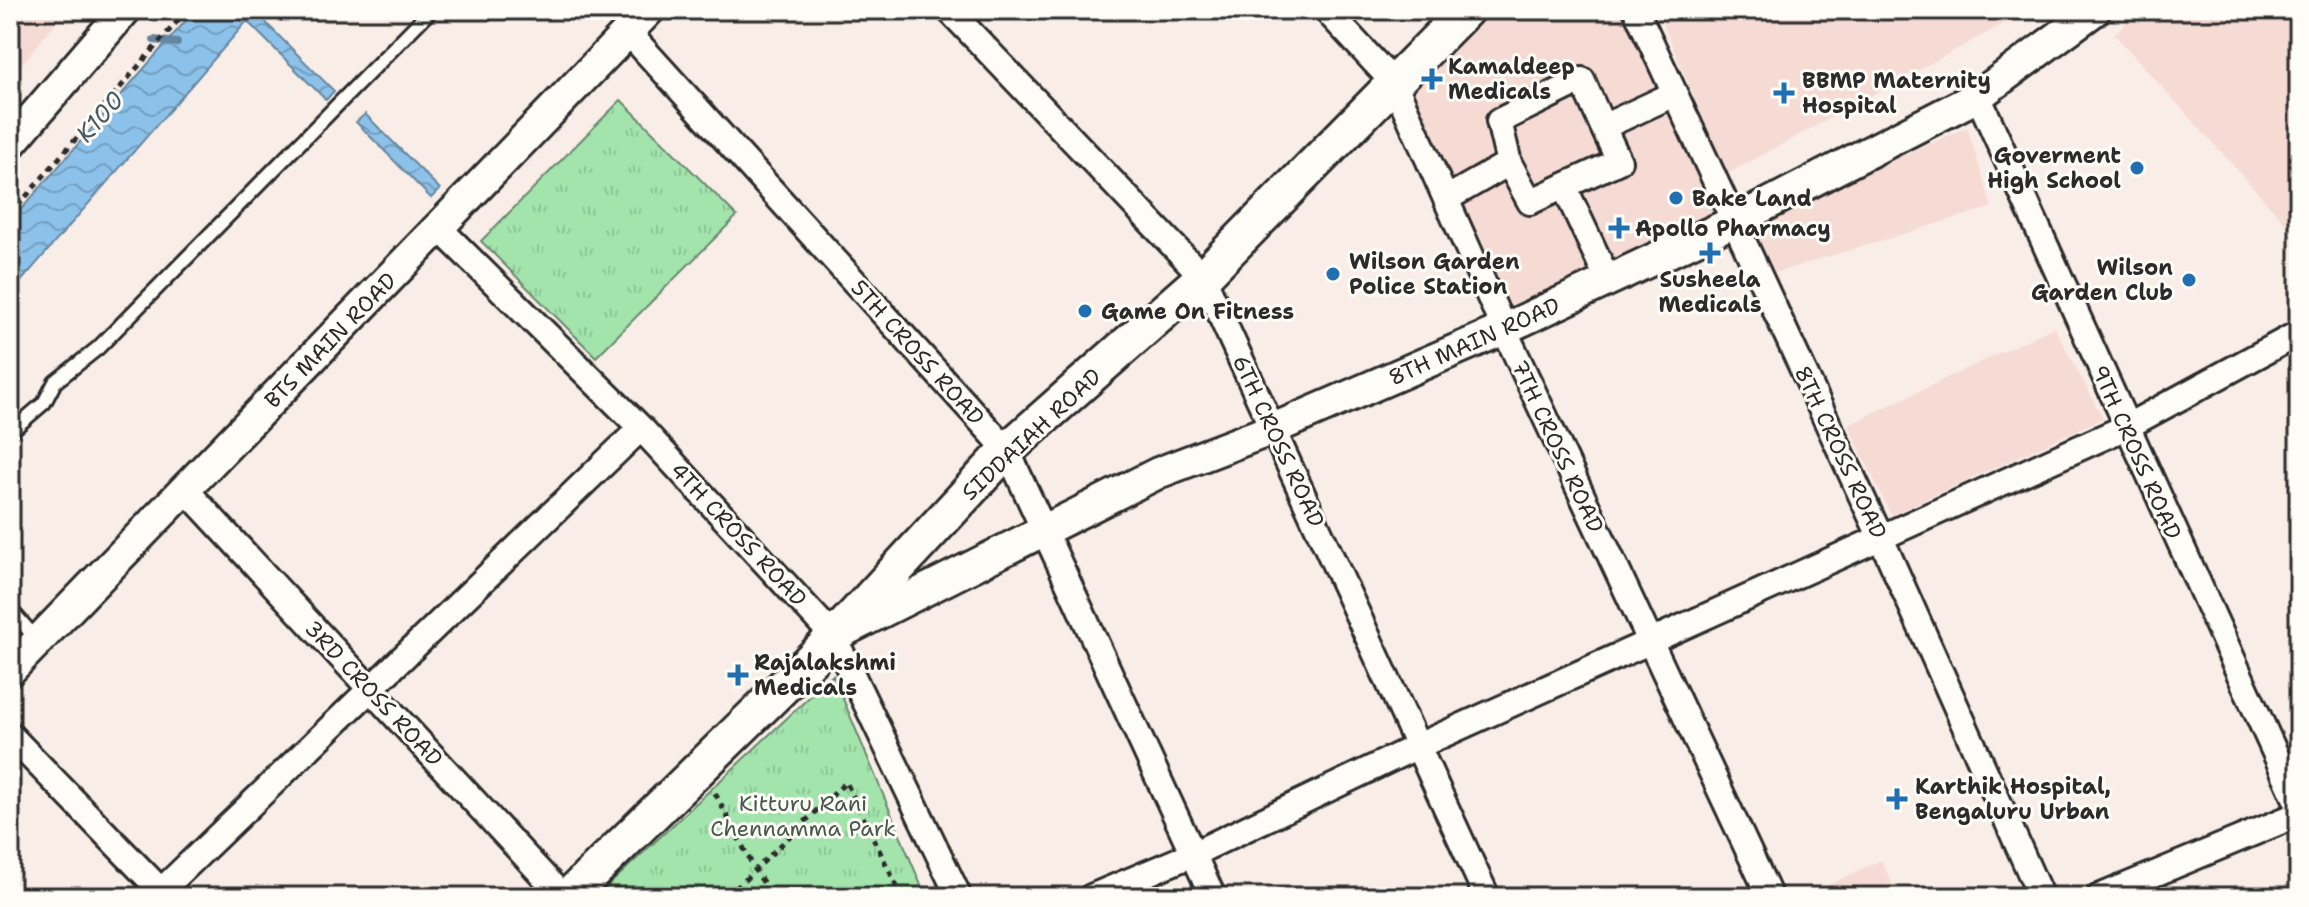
<svg xmlns="http://www.w3.org/2000/svg" width="2309" height="907" font-family="'Shantell Sans',sans-serif">
<defs>
<pattern id="grass-tufts" width="24" height="20" patternUnits="userSpaceOnUse" patternTransform="scale(2)"><rect width="24" height="20" fill="#a3e4ad"/><path d="M3 7l-1-3M5 7V3M7 7l1-3M15 17l-1-3M17 17v-4M19 17l1-3" fill="none" stroke="#8cc495"/></pattern>
<pattern id="water-waves" width="16" height="10" patternUnits="userSpaceOnUse" patternTransform="scale(2)"><rect width="16" height="10" fill="#8cc2ea"/><path d="M0 5q4-4 8 0t8 0" fill="none" stroke="#739ebe"/></pattern>
</defs>
<rect width="100%" height="100%" fill="#f9ede7"/>
<filter id="ink" filterUnits="userSpaceOnUse"><feTurbulence type="fractalNoise" baseFrequency=".0125" numOctaves="2"/><feDisplacementMap in="SourceGraphic" scale="16" xChannelSelector="R" yChannelSelector="G"/><feConvolveMatrix kernelMatrix="1 2 1 2 8 2 1 2 1" color-interpolation-filters="sRGB"/></filter>
<g filter="url(#ink)">
<path fill="#f5dbd4" d="M10,10H66L10,79Z
M1483,10H1621L1718,214L1503,309L1405,88Z
M1657,10H2023L2025,12L1727,174Z
M2140,10H2299V238L2114,34Z
M1967,127L1992,207L1771,274L1747,226Z
M2054,327L2103,418L1891,515L1848,425Z
M1881,860L1899,897H1803Z"/>
<path fill="url(#grass-tufts)" stroke="#67886c" stroke-width="2" d="M621,100L737,216L596,357L481,241Z
M833,675L926,897H596Z"/>
<path fill="url(#water-waves)" stroke="#65869e" stroke-width="2" d="M195,10H262L267,24L334,91L326,100L247,21L10,294V222Z
M365,114L440,189L431,198L356,122Z"/>
<g fill="none" stroke-linecap="round" stroke-linejoin="round">
<path stroke="#65869e" stroke-width="8" d="M154,40L177,43"/>
<defs>
<path id="service" d="M10,432L44,403L55,382L98,348L431,10
M10,609L38,641"/>
<path id="minor" d="M949,10L1203,277L1487,897
M1326,10L1394,83L1504,329L1770,897
M1636,10L1880,536L2041,897
M628,32L1007,450L1213,897
M1978,96L2299,806
M1509,163L1499,121L1582,80L1603,127
M1564,186L1619,161L1603,127L1674,94
M1446,199L1509,163L1530,202L1564,186L1608,280
M439,228L641,428L834,637L959,897
M185,489L563,897
M10,735L167,897
M161,891L641,428
M1091,897L1193,854L1418,746L2126,427L2299,333
M2099,897L2299,814"/>
<path id="tertiary" d="M10,144L125,10
M842,632L1158,473L1273,429L1504,329L1733,222L1978,96L2095,10
M10,670L649,10"/>
<path id="secondary" d="M568,897L834,637L1007,450L1203,277L1466,10"/>
</defs>
<use href="#service" stroke="#2b2b2b" stroke-width="18"/>
<use href="#minor" stroke="#2b2b2b" stroke-width="30"/>
<use href="#tertiary" stroke="#2b2b2b" stroke-width="36"/>
<use href="#secondary" stroke="#2b2b2b" stroke-width="40"/>
<path stroke="#2b2b2b" stroke-width="5" stroke-dasharray="6 6" stroke-linecap="butt" d="M10,215L187,10
M715,793L755,870L846,782L902,897
M727,897L755,870L773,897"/>
<use href="#service" stroke="#fdfcf7" stroke-width="12"/>
<use href="#minor" stroke="#fdfcf7" stroke-width="24"/>
<use href="#tertiary" stroke="#fdfcf7" stroke-width="30"/>
<use href="#secondary" stroke="#fdfcf7" stroke-width="34"/>
</g>
</g>
<g fill="#1f6fb2" stroke="#fdfcf7" stroke-width="3">
<path d="M1428 67h8v8h8v8h-8v8h-8v-8h-8v-8h8z"/>
<path d="M1780 81h8v8h8v8h-8v8h-8v-8h-8v-8h8z"/>
<circle cx="2137" cy="168" r="8"/>
<circle cx="1676" cy="198" r="8"/>
<path d="M1615 216h8v8h8v8h-8v8h-8v-8h-8v-8h8z"/>
<path d="M1706 241h8v8h8v8h-8v8h-8v-8h-8v-8h8z"/>
<circle cx="1333" cy="274" r="8"/>
<circle cx="2189" cy="280" r="8"/>
<circle cx="1085" cy="311" r="8"/>
<path d="M734 663h8v8h8v8h-8v8h-8v-8h-8v-8h8z"/>
<path d="M1893 787h8v8h8v8h-8v8h-8v-8h-8v-8h8z"/>
</g>
<g text-anchor="middle" stroke-width="6" stroke-linejoin="round" paint-order="stroke">
<g font-size="22" font-weight="bold" fill="#2b2b2b" stroke="#fdfcf7" text-anchor="start">
<text x="1448" y="74">Kamaldeep<tspan x="1448" dy="25">Medicals</tspan></text>
<text x="1802" y="88">BBMP Maternity<tspan x="1802" dy="25">Hospital</tspan></text>
<text x="2121" y="163" text-anchor="end">Goverment<tspan x="2121" dy="25">High School</tspan></text>
<text x="1692" y="206">Bake Land</text>
<text x="1635" y="236">Apollo Pharmacy</text>
<text x="1349" y="269">Wilson Garden<tspan x="1349" dy="25">Police Station</tspan></text>
<text x="2173" y="275" text-anchor="end">Wilson<tspan x="2173" dy="25">Garden Club</tspan></text>
<text x="1710" y="287" text-anchor="middle">Susheela<tspan x="1710" dy="25">Medicals</tspan></text>
<text x="1101" y="319">Game On Fitness</text>
<text x="754" y="670">Rajalakshmi<tspan x="754" dy="25">Medicals</tspan></text>
<text x="1915" y="794">Karthik Hospital,<tspan x="1915" dy="25">Bengaluru Urban</tspan></text>
</g>
<g font-size="22" fill="#2b2b2b" stroke="#fdfcf7">
<text transform="translate(330 340) rotate(-46)" y="8">BTS MAIN ROAD</text>
<text transform="translate(1474 341) rotate(-24)" y="8">8TH MAIN ROAD</text>
<text transform="translate(918 352) rotate(48)" y="8">5TH CROSS ROAD</text>
<text transform="translate(1031 434) rotate(-43)" y="8">SIDDAIAH ROAD</text>
<text transform="translate(1279 441) rotate(65)" y="8">6TH CROSS ROAD</text>
<text transform="translate(1558 446) rotate(65)" y="8">7TH CROSS ROAD</text>
<text transform="translate(1841 452) rotate(65)" y="8">8TH CROSS ROAD</text>
<text transform="translate(2137 452) rotate(66)" y="8">9TH CROSS ROAD</text>
<text transform="translate(739 534) rotate(47)" y="8">4TH CROSS ROAD</text>
<text transform="translate(374 693) rotate(47)" y="8">3RD CROSS ROAD</text>
</g>
<g font-size="22" fill="#49594c" stroke="#fdfcf7">
<text x="803" y="811">Kitturu Rani<tspan x="803" dy="25">Chennamma Park</tspan></text>
</g>
<g font-size="24" font-style="italic" fill="#485864" stroke="#fdfcf7">
<text transform="translate(100 117) rotate(-49)" y="8">K100</text>
</g>
</g>
<rect width="2309" height="907" fill="none" stroke="#fdfcf7" stroke-width="40"/>
<rect x="20" y="20" width="2269" height="867" fill="none" stroke="#2b2b2b" stroke-width="3" filter="url(#ink)"/>
</svg>
